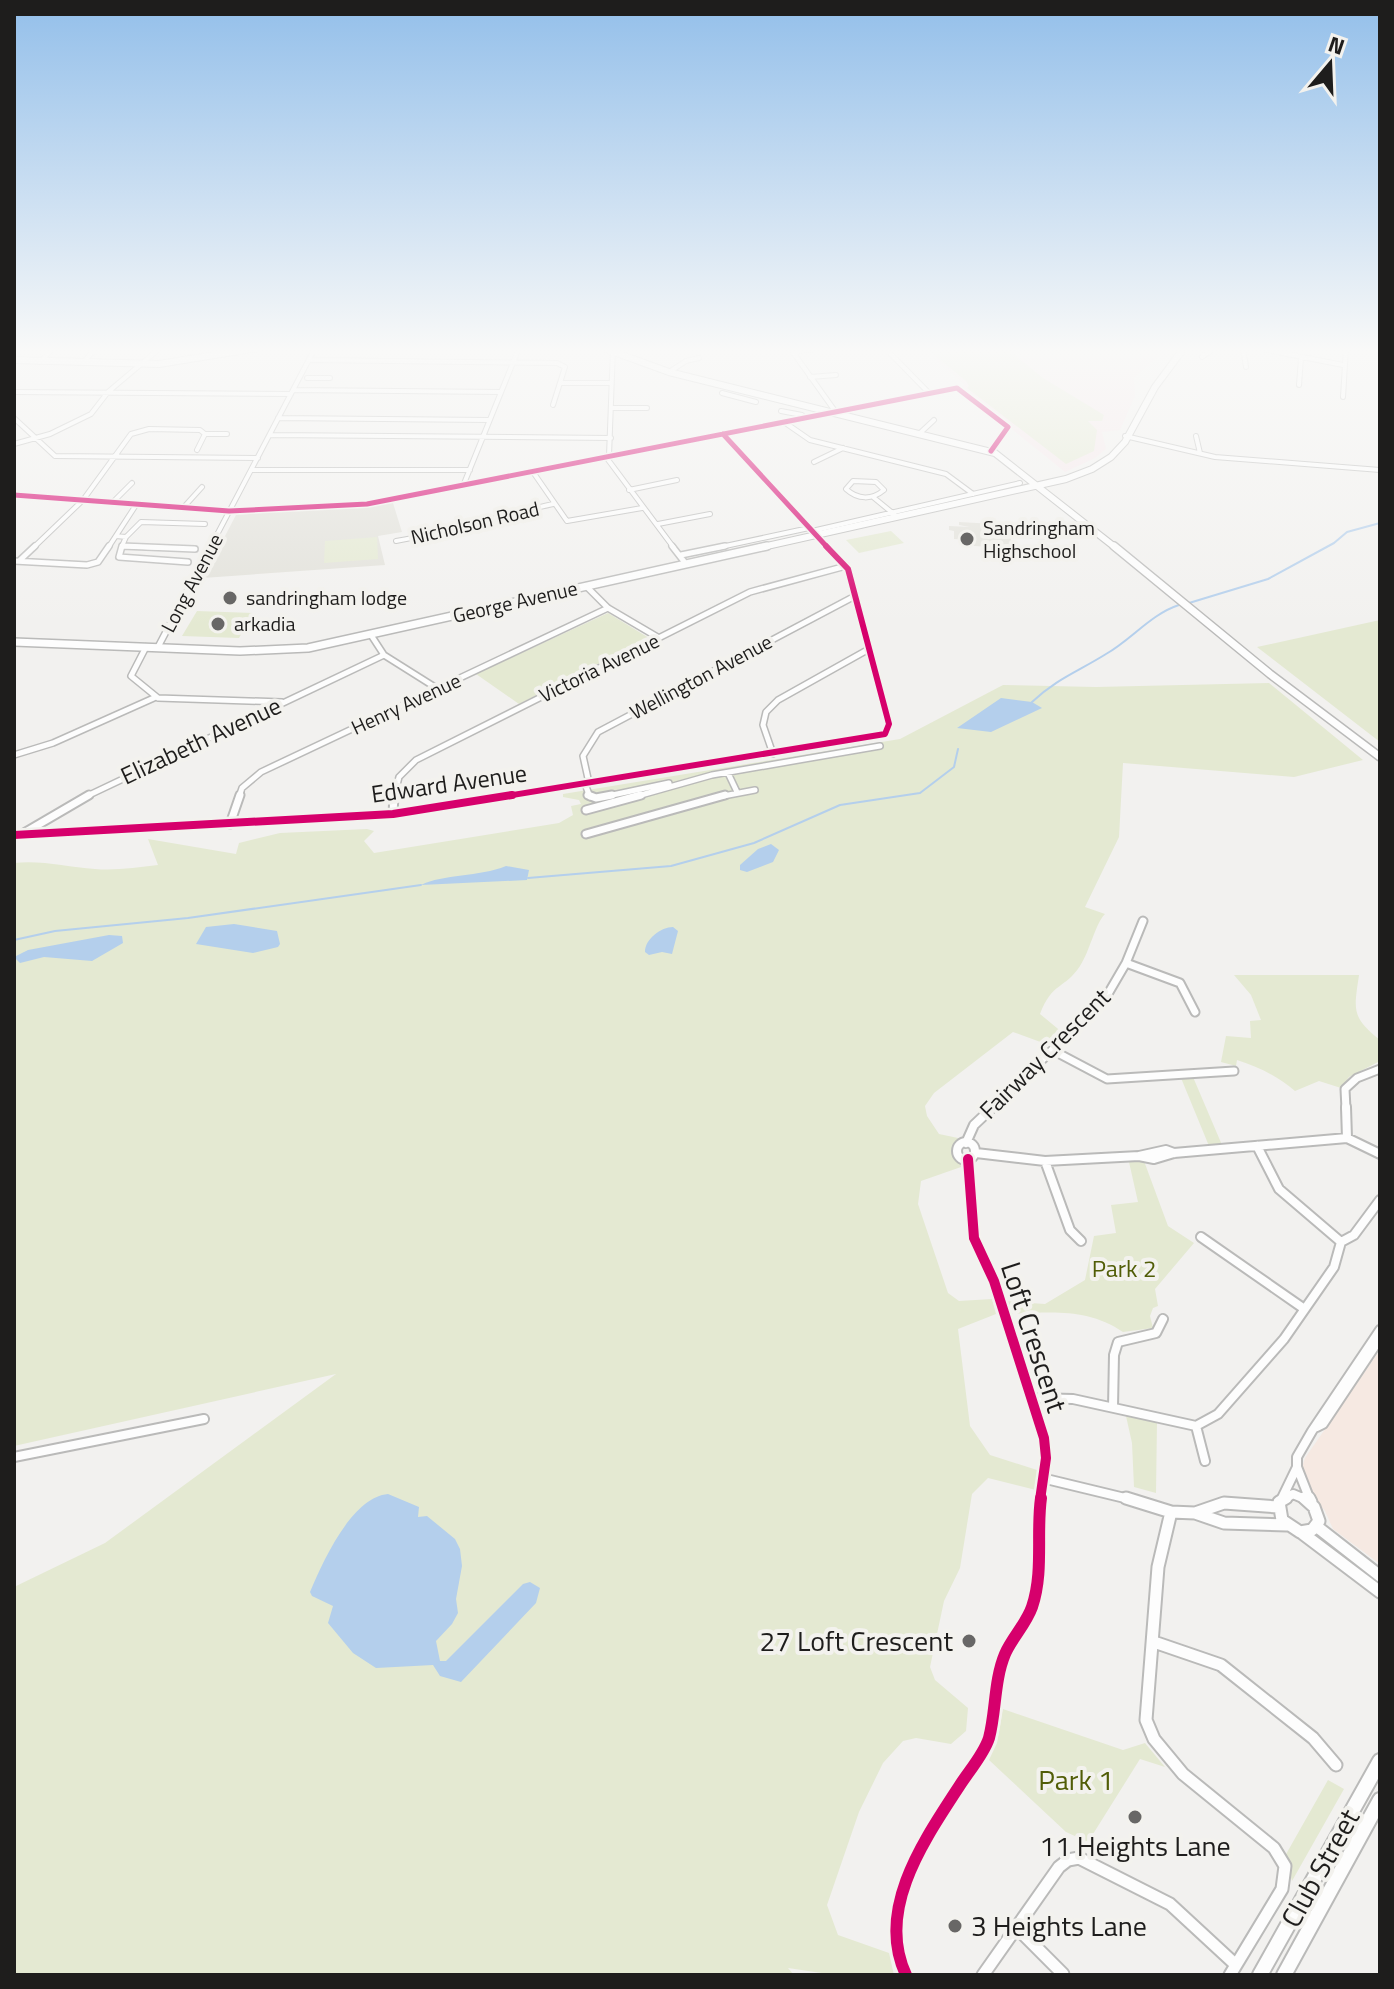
<svg xmlns="http://www.w3.org/2000/svg" width="1394" height="1989" font-family="'Titillium Web',sans-serif">
<rect width="100%" height="100%" fill="#f2f1ef"/>
<path fill="#f6e9e2" d="M1380,1350V1564L1333,1529L1325,1511L1309,1491L1301,1470L1305,1458Z"/>
<path fill="#e2e1da" d="M393,503L402,532L378,536L385,565L203,578L236,515Z
M959,522L1013,525L1011,530L1050,533L1051,540L1011,538V545L1030,546V550L1010,549V553L1021,554V558L986,555L989,547L961,545V542L970,540L954,539V531L949,530V526L970,527L959,525Z"/>
<path fill="#f6e8eb" d="M921,348H1169L1134,378L1135,396L1120,430L1102,432L1106,449L1095,458L1065,472L961,388L964,384Z"/>
<path fill="#e4e9d2" d="M926,348H1006L1043,378L1104,415L1102,421H1088L1097,430L1094,451L1066,464L967,388L969,386L966,381Z
M891,531L904,543L859,553L846,540Z
M377,537L378,559L324,563L325,541Z
M197,611L253,613L239,638L182,636Z
M608,613L649,638L519,704L476,674Z
M1380,620V742L1257,647Z
M1269,683L1363,760L1294,777L1123,763L1119,837L1085,907L1105,914C1095,924 1090,951 1080,966C1065,989 1052,982 1040,1014L1063,1033L1054,1047L1013,1032L934,1093L925,1106L927,1116L939,1134L958,1138L952,1150L961,1160V1167L921,1181L918,1204L948,1293L959,1301L992,1299L996,1314L958,1329L970,1426L990,1455L1037,1470L1036,1490L988,1478L972,1494L960,1568L944,1601L930,1667L935,1680L968,1708L966,1731L951,1744L916,1738L903,1741L883,1763L859,1812L827,1905L838,1935L889,1953L894,1975H835L788,1968L794,1975H14V1587L105,1543L336,1374L14,1446V863C42,860 67,867 95,869C116,871 137,867 158,865L148,839L236,854L239,843L280,833L367,829L374,831L364,841L374,853L559,823L573,815L571,806L581,804L579,800L563,797V794L900,739L1003,685L1096,687Z
M1234,975H1359C1354,1010 1351,1017 1380,1040V1061L1349,1077L1341,1088L1319,1081L1295,1091C1277,1076 1259,1067 1237,1060L1236,1066L1221,1062L1226,1036L1251,1038L1250,1021L1261,1020L1251,995Z
M1193,1077L1222,1145L1209,1146L1181,1078Z
M1144,1161L1168,1226L1194,1243L1155,1289L1158,1306L1153,1308L1150,1316L1153,1328L1123,1332C1088,1308 1051,1312 1012,1314L1004,1301L1045,1304L1085,1280L1094,1236L1116,1233L1111,1205L1138,1202L1129,1162Z
M1126,1416L1157,1422L1156,1493L1134,1487L1132,1443Z
M1003,1709L1123,1750L1145,1743L1165,1767L1140,1759L1088,1842L1066,1832L989,1760L997,1743Z
M1328,1780L1344,1789L1292,1881L1285,1856Z"/>
<path fill="#b4cfec" d="M1001,698L1032,702L1042,708L991,732L957,728Z
M771,844L779,850L773,862L747,872L740,870V865L758,849Z
M506,866L529,870L527,880L421,885C443,874 479,877 506,866Z
M234,924L277,931L280,944L278,947L253,953L196,944L206,927Z
M673,927L678,931L672,954L662,952L649,955L645,952C645,939 661,927 673,927Z
M109,935L122,936L123,943L92,961L44,957L20,963L14,957L28,950Z
M388,1494L419,1507L418,1517L427,1516L455,1539L460,1549L462,1566L456,1599L458,1613L452,1624L436,1641L440,1661H446L523,1584L530,1582L540,1588L536,1603L461,1682L440,1676L433,1665L376,1668L353,1653L328,1623L333,1606L312,1596L310,1592C323,1561 352,1497 388,1494Z"/>
<g fill="none" stroke-linecap="round" stroke-linejoin="round">
<path stroke="#b4cfec" stroke-width="2" d="M1189,603L1268,579L1334,543L1347,532L1380,523
M1032,702C1056,679 1079,671 1106,654C1131,640 1151,614 1179,605
M528,878L671,866L754,843L840,805L920,793L954,767L958,749
M14,940L55,931L188,918L421,885"/>
<path fill="#b4cfec" fill-rule="evenodd" d="M1374,348H1380V358L1377,356Z"/>
<defs>
<path id="minor-far4" d="M790,348L835,411
M885,348L929,393
M1243,348L1246,367
M1257,348L1343,365
M793,352L823,348
M1202,357L1214,348
M310,360L557,363L565,367L553,405
M40,362L53,348
M83,363L96,348
M669,372L686,361L699,358
M810,377L836,375
M307,378H330
M561,383H611
M1299,385L1301,358
M293,390L501,392
M14,392L291,394
M722,393L756,402
M1343,397L1346,348
M611,408H647
M781,411L802,415
M14,418L55,456L258,458
M278,418L489,420
M784,422L810,440L946,474L973,494
M920,433L934,420
M205,434H227
M723,434L828,548
M270,435L611,438
M1125,436L1215,457L1380,470
M1196,436L1200,453
M14,444L50,434L91,414L108,392L160,348
M609,456L613,348
M606,457L674,548
M814,462L843,448
M252,470H470
M533,472L567,521L642,508
M853,481L876,482L884,490C872,500 858,500 846,489Z
M463,486L519,348
M629,490L677,480
M14,495L229,511L367,504L957,388L1008,427L991,451
M873,497L895,515
M112,503L132,483
M183,508L202,487
M658,524L710,514
M812,531L1020,483
M116,536L126,537L141,522L205,524
M126,537L122,546L163,548
M396,541C449,532 500,516 553,504
M33,548L83,500L131,434L149,429L200,430L205,434L197,450
M108,548L136,505
M210,548L315,348
M716,548L809,528"/>
<path id="minor-far3" d="M122,546L195,549
M122,546L119,557L188,562
M672,546L686,564
M681,555L725,546
M14,561L87,565L98,562L109,546
M19,561L35,546
M586,586L608,608L659,638
M371,635L384,655L438,689
M146,647L131,676L158,698L282,702
M158,647L211,546
M773,754L763,725L766,712L778,700L869,649
M14,755L53,743L156,697
M728,773L737,792
M589,783L583,756L598,732L855,596
M585,784L590,797
M85,797L384,655
M239,797L242,788L261,772L608,608
M394,797L399,777L416,760L750,592L846,566
M500,797L885,734L889,724L848,569L826,546
M603,797L669,783
M634,797L712,775L880,746
M718,797L755,790"/>
<path id="minor-far2" d="M588,795L596,798L612,795
M586,810L641,795
M393,814L394,795
M230,824L240,795
M24,833L89,795
M586,834L725,795
M14,835L393,814L512,795
M1126,963L1180,983L1195,1012
M1054,1051L1107,1079L1234,1071
M991,1109L1105,999L1126,963L1143,921
M1346,1109L1345,1089L1357,1078L1380,1069"/>
<path id="minor-far1" d="M1346,1107L1347,1138
M957 1151a9 9 0 1 1 18 0a9 9 0 1 1-18 0Z
M966,1143L974,1125L993,1107
M1257,1146L1279,1189L1341,1242
M976,1153L1045,1161L1139,1156L1154,1159L1174,1153L1347,1138L1380,1154
M1139,1156L1166,1150L1174,1153
M968,1159L974,1238L994,1281L1044,1438L1046,1458L1040,1500
M1045,1161L1070,1230L1081,1241
M1201,1237L1303,1308
M1341,1242L1354,1235L1380,1200
M1032,1398L1073,1399L1196,1426L1218,1414L1284,1339L1334,1267L1341,1242
M1113,1407L1114,1355L1118,1342L1156,1333L1163,1319
M1196,1426L1205,1461
M1317,1427L1323,1424L1379,1340
M14,1457L204,1419
M1297,1467L1310,1500
M1042,1478L1133,1500
M1282,1498L1297,1467V1457L1312,1431L1380,1330
M1283,1500L1293,1494L1307,1500"/>
<path id="minor" d="M1126,1498L1171,1512L1195,1513L1224,1523L1287,1525
M1286,1498L1279,1502L1282,1520L1300,1532L1312,1530L1319,1521L1314,1507L1304,1498
M1309,1498L1311,1502
M1171,1512L1158,1567L1146,1720L1154,1739L1183,1774L1274,1848L1285,1866L1282,1889L1230,1975
M1195,1513L1224,1503L1278,1507
M1316,1526L1380,1576
M1302,1533L1380,1592
M1154,1642L1221,1665L1313,1738L1336,1765
M1017,1928L1063,1974
M906,1975C875,1909 925,1839 960,1785C969,1771 984,1754 989,1738C996,1712 994,1680 1005,1654C1012,1638 1026,1624 1032,1607C1044,1572 1036,1533 1041,1498
M983,1975L1059,1867L1068,1860L1079,1858L1170,1904L1236,1965"/>
<path id="major-far2" d="M603,348L669,372L995,453L1116,548
M14,360L159,364L258,348
M758,548L1066,479L1092,469L1111,457L1125,442L1155,387L1184,348"/>
<path id="major-far1" d="M1114,546L1270,674L1380,757
M14,642L240,651L308,648L767,546"/>
<path id="major" d="M1260,1975L1380,1761
M1284,1975L1380,1800"/>
</defs>
<use href="#minor-far4" stroke="#babab9" stroke-width="6"/>
<use href="#minor-far3" stroke="#babab9" stroke-width="8"/>
<use href="#minor-far2" stroke="#babab9" stroke-width="11"/>
<use href="#minor-far1" stroke="#babab9" stroke-width="12"/>
<use href="#minor" stroke="#babab9" stroke-width="15"/>
<use href="#major-far2" stroke="#babab9" stroke-width="8"/>
<use href="#major-far1" stroke="#babab9" stroke-width="10"/>
<use href="#major" stroke="#babab9" stroke-width="18"/>
<use href="#minor-far4" stroke="#fdfdfd" stroke-width="4"/>
<use href="#minor-far3" stroke="#fdfdfd" stroke-width="5"/>
<use href="#minor-far2" stroke="#fdfdfd" stroke-width="7"/>
<use href="#minor-far1" stroke="#fdfdfd" stroke-width="8"/>
<use href="#minor" stroke="#fdfdfd" stroke-width="11"/>
<use href="#major-far2" stroke="#fdfdfd" stroke-width="6"/>
<use href="#major-far1" stroke="#fdfdfd" stroke-width="7"/>
<use href="#major" stroke="#fdfdfd" stroke-width="14"/>
<defs>
<path id="cycleway-far4" d="M723,434L828,548
M14,495L229,511L367,504L957,388L1008,427L991,451"/>
<path id="cycleway-far3" d="M500,797L885,734L889,724L848,569L826,546"/>
<path id="cycleway-far2" d="M14,835L393,814L512,795"/>
<path id="cycleway-far1" d="M968,1159L974,1238L994,1281L1044,1438L1046,1458L1040,1500"/>
<path id="cycleway" d="M906,1975C875,1909 925,1839 960,1785C969,1771 984,1754 989,1738C996,1712 994,1680 1005,1654C1012,1638 1026,1624 1032,1607C1044,1572 1036,1533 1041,1498"/>
</defs>
<use href="#cycleway-far4" stroke="#f3f2ee" stroke-width="8"/>
<use href="#cycleway-far3" stroke="#f3f2ee" stroke-width="10"/>
<use href="#cycleway-far2" stroke="#f3f2ee" stroke-width="13"/>
<use href="#cycleway-far1" stroke="#f3f2ee" stroke-width="15"/>
<use href="#cycleway" stroke="#f3f2ee" stroke-width="17"/>
<use href="#cycleway-far4" stroke="#d6006c" stroke-width="5"/>
<use href="#cycleway-far3" stroke="#d6006c" stroke-width="6"/>
<use href="#cycleway-far2" stroke="#d6006c" stroke-width="8"/>
<use href="#cycleway-far1" stroke="#d6006c" stroke-width="10"/>
<use href="#cycleway" stroke="#d6006c" stroke-width="12"/>
</g>
<linearGradient id="sky" x2="0" y2="1"><stop stop-color="#93bfea"/><stop offset="0.56" stop-color="#f9f9f8"/><stop offset="1" stop-color="#f9f9f8" stop-opacity="0"/></linearGradient>
<rect width="1394" height="627" fill="url(#sky)"/>
<g fill="#686766" stroke="#f3f2ee" stroke-width="3">
<circle cx="967" cy="539" r="8"/>
<circle cx="230" cy="598" r="8"/>
<circle cx="218" cy="624" r="8"/>
<circle cx="969" cy="1641" r="8"/>
<circle cx="1135" cy="1817" r="8"/>
<circle cx="955" cy="1926" r="8"/>
</g>
<g text-anchor="middle" stroke-width="8" stroke-linejoin="round" paint-order="stroke">
<g font-size="20" fill="#1e1d1c" stroke="#f3f2ee">
<text transform="translate(475 523) rotate(-13)" y="7">Nicholson Road</text>
<text transform="translate(192 583) rotate(-62)" y="7">Long Avenue</text>
<text transform="translate(515 602) rotate(-13)" y="7">George Avenue</text>
<text transform="translate(599 668) rotate(-26)" y="7">Victoria Avenue</text>
<text transform="translate(701 677) rotate(-28)" y="7">Wellington Avenue</text>
<text transform="translate(406 704) rotate(-25)" y="7">Henry Avenue</text>
</g>
<g font-size="20" fill="#1e1d1c" stroke="#f3f2ee" text-anchor="start">
<text x="983" y="535">Sandringham<tspan x="983" dy="23">Highschool</tspan></text>
<text x="246" y="605">sandringham lodge</text>
<text x="234" y="631">arkadia</text>
</g>
<g font-size="24" fill="#1e1d1c" stroke="#f3f2ee">
<text transform="translate(201 741) rotate(-25)" y="8">Elizabeth Avenue</text>
<text transform="translate(449 784) rotate(-8)" y="8">Edward Avenue</text>
<text transform="translate(1045 1054) rotate(-45)" y="8">Fairway Crescent</text>
</g>
<g font-size="24" fill="#515d07" stroke="#f3f2ee">
<text x="1124" y="1277">Park 2</text>
</g>
<g font-size="28" fill="#1e1d1c" stroke="#f3f2ee">
<text transform="translate(1034 1337) rotate(72)" y="10">Loft Crescent</text>
<text transform="translate(1320 1868) rotate(-61)" y="10">Club Street</text>
</g>
<g font-size="28" fill="#1e1d1c" stroke="#f3f2ee" text-anchor="end">
<text x="953" y="1651">27 Loft Crescent</text>
<text x="1135" y="1856" text-anchor="middle">11 Heights Lane</text>
<text x="971" y="1936" text-anchor="start">3 Heights Lane</text>
</g>
<g font-size="28" fill="#515d07" stroke="#f3f2ee">
<text x="1076" y="1790">Park 1</text>
</g>
</g>
<rect width="1394" height="1989" fill="none" stroke="#1e1d1c" stroke-width="32"/>
<g transform="translate(1330 64) rotate(19)" stroke="#f3f2ee" stroke-width="6" paint-order="stroke">
<path d="M0-6L14 30L0 20L-14 30Z" fill="#1e1d1c"/>
<text y="-12" font-size="22" font-weight="bold" text-anchor="middle" fill="#1e1d1c">N</text>
</g>
</svg>
